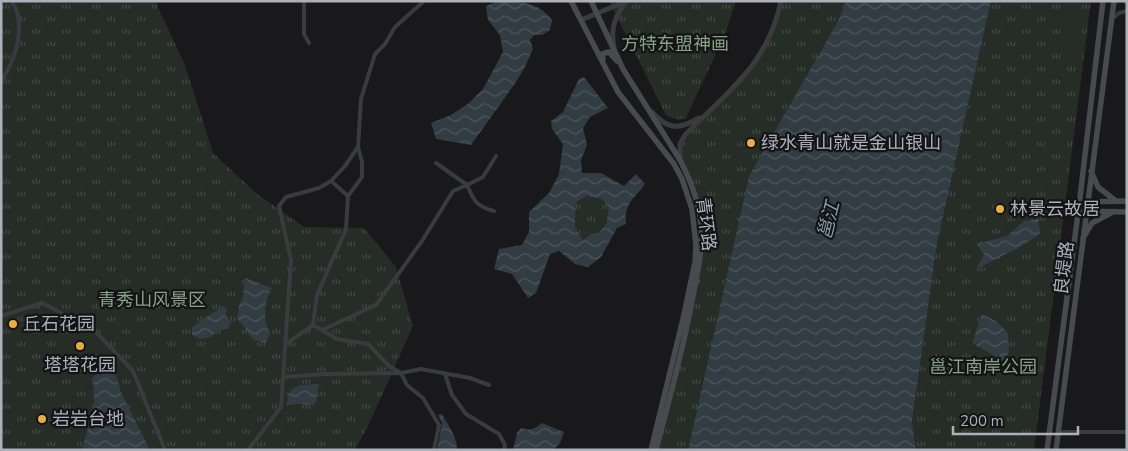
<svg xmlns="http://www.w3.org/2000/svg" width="1128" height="451" font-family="'Nunito Sans','Noto Sans SC',sans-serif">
<defs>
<pattern id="grass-tufts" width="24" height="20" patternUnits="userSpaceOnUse" patternTransform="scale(1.25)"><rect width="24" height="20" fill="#252d26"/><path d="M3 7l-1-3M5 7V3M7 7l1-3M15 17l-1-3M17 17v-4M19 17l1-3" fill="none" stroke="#424943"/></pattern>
<pattern id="water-waves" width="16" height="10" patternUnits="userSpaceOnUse" patternTransform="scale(1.25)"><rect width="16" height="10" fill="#323c43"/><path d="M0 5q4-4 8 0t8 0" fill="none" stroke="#4d565c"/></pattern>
</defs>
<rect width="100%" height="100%" fill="#19191b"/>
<path fill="url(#grass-tufts)" d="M1,1H155L185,65L213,153L256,193L304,227L364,228L396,267L413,326L368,426L355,450H1Z
M609,1H736L725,34L686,118C679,121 673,119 666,115Z
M781,1H846L839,19L749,176L688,450H656L700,264L699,208L680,160L682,139L723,99L760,55Z
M991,1H1091L1034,450H916L912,421L937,244Z
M587,195L602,199L609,208L606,224L599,233L591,234L583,240L575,228L576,202Z"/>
<path fill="#252d26" d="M1074,11L1076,33H1075L1076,34V55L1064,54L1063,12Z"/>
<path fill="url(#water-waves)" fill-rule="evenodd" d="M498,1C520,2 538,1 552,20L550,30L542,35H534L530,40L533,49L524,69L514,85L471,145L436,139L431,123L451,115L469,103L483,89L503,52L500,35L488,20L486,6Z
M846,1H991L937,244L912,421L916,450H688L749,176L839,19Z
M584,77L608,108L590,117L583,128L587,145L581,160L582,173H601L624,186L636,174L645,184C634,199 624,203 626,224L617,228L601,257L588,267L575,264L559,251L550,254L536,293L528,298L512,274L494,269L499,249L522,245L529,232V212L549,193L559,174L563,144L552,129L551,121L563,112L579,79ZM587,196L602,199L609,208L606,224L599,233L591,234L583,240L575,228L576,202Z
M1038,219L1040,234L1022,246L976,269L984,255L977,244L1007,236L1024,221Z
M245,278L272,288C265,300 262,320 270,333L266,343L253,340L243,325L237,319L239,306L243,296Z
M223,306L227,309L226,315L231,323L229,328L219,330L211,337L200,339L192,335V327Z
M982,314L996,321L1008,333L1009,351L1005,362L972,343Z
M103,370L115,372L121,392L148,446V450H82L94,406L93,377Z
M319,384L316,402L313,405L301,404L287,405C288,383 301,385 319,384Z
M442,414C448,426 457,435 457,450H437L442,423L438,415Z
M542,423L564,432L560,443L553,450H513L517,433L521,428C530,431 535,429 542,423Z"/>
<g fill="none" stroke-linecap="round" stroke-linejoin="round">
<path stroke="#3a3b3f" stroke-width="4" d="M304,1V34L309,43
M1125,1L1127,3
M1112,19L1119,13L1127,11
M1,82C13,63 22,40 18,16C18,11 14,6 12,1
M331,181L348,196
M494,211C476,206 474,201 467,185L483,177L496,156
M1,316L42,303L94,330L133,371L165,450
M313,325L337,339L368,344L389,366L401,373L421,369L470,378L489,385
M322,330L376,305L422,241L453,191L467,185L436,163
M286,344L313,325L317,295L346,229L348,196L362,177V162L358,147
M445,374L452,395L466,414L499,434L505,445L504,450
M283,377L325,374L401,373L407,385L423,398L439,425L434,450
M1059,432H1127
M248,450L281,407L291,260L279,206L286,197L319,188L331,181L345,166L358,147L361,99L375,54L385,44L395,27L424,1"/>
<path stroke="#3a3b3f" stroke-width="5" d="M581,20L627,1
M614,47C610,28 615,17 626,1
M652,112C668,130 678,130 699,118
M680,160V144L685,135C727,92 768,65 781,1"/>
<path stroke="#484a4f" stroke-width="5.5" d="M571,1L618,92L674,164L682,179L692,209L696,245L695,262L683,319L651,450
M591,1L623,69L680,160C691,181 699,202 701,225C703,251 697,276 692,301C683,351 669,400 656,450
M603,59L602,54L609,52L617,61
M1091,171L1098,187L1116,201
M1085,202L1127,201
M1084,211L1127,212
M1083,238L1092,223L1111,213
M1047,450L1079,206L1103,1
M1056,450L1114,1"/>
</g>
<g fill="#e9ad43" stroke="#141416" stroke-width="2">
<circle cx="751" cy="143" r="5"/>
<circle cx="1000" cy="209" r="5"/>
<circle cx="13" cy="324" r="5"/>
<circle cx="80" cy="346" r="5"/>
<circle cx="42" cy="419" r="5"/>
</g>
<g text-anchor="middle" stroke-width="4.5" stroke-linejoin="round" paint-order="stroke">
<g font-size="18" fill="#84a385" stroke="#141416">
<text x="675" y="50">方特东盟神画</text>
<text x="152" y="306">青秀山风景区</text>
<text x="983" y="373">邕江南岸公园</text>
</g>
<g font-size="18" fill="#acb0ba" stroke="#141416" text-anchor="start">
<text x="761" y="149">绿水青山就是金山银山</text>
<text x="1010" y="215">林景云故居</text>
<text x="23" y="330">丘石花园</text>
<text x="80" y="371" text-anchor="middle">塔塔花园</text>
<text x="52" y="425">岩岩台地</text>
</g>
<g font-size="18" fill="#acb0ba" stroke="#141416">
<text transform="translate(706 224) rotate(83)" y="6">青环路</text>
<text transform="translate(1064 268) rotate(-83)" y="6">良堤路</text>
</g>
<g font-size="19" font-style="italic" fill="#859eb2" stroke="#141416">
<text transform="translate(828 220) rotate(-76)" y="7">邕江</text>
</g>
</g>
<rect width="1128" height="451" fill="none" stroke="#acb0ba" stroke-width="5"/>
<path d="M953 426v8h125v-8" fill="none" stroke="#acb0ba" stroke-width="2.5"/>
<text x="960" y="426" font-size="15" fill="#acb0ba" stroke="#141416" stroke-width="4" paint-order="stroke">200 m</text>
</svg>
